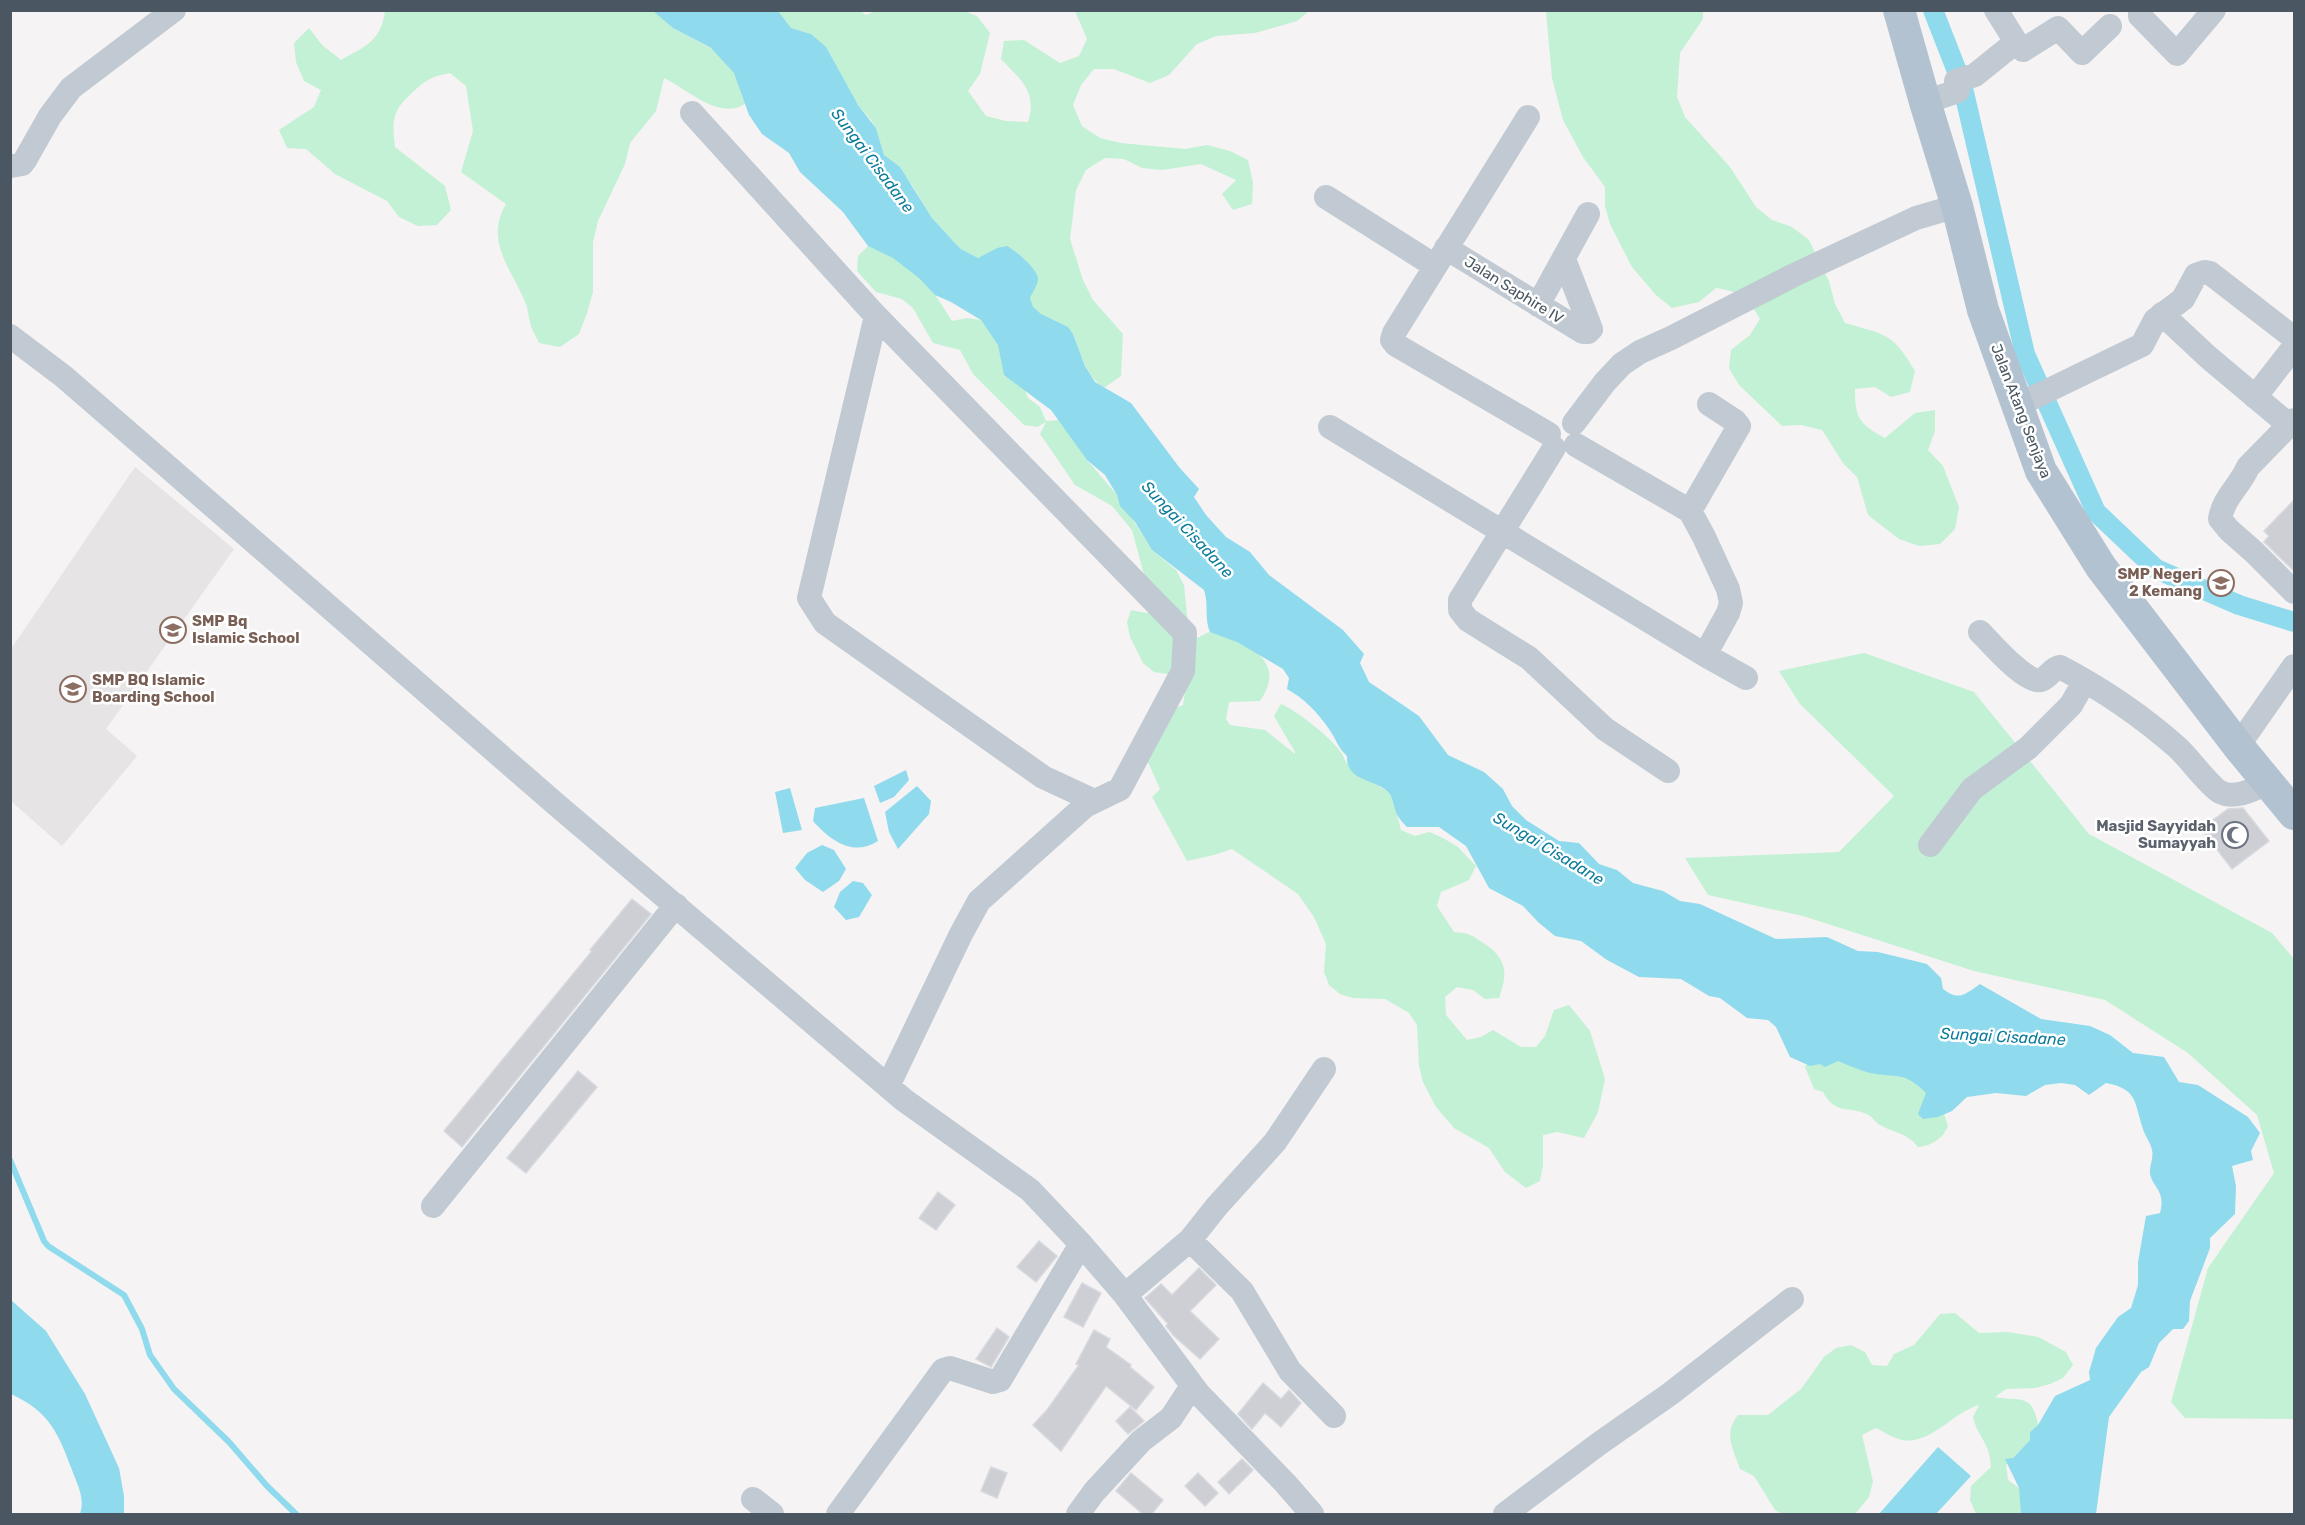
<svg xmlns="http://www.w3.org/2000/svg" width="2305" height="1525" font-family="Rubik,sans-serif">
<rect width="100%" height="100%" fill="#f5f3f3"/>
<path fill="#e6e4e5" d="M135,467L234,549L106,729L137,756L62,846L11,801V649Z"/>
<path fill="#c3f1d5" d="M859,10L866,15L875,11L961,10L977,16L990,33L980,74L968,91L986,116L1006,121L1028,122C1038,92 1020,79 1001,59L1004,41L1024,40L1060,63L1079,56L1087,39L1075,11H1309L1297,21L1255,33L1216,36L1197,44L1169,75L1150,83L1114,69H1094L1081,85L1073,105L1082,126L1100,138L1121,143L1185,149L1207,145L1230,151L1248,160L1253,183L1252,204L1233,210L1222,194L1236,180L1201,164L1162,170L1142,168L1124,159L1105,158L1086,170L1076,190L1070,239L1083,280L1093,300L1123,334L1121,376L1104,388C1086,376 1081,354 1073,334L1029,311L997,248L978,258L961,249L946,234L932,218L912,185L884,155L876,128L871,120L858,105L811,34L791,28L767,11Z
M385,11H657L673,28L730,59L746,103C721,122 687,89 664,78L656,111L630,143L625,164L598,221L593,242V292L587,313L579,334L560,347L539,343C536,336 531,329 530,322C528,316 528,309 526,304C512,269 484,242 506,204L461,172L473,131L466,86L450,73C431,77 427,79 413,92C392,111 392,119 395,147L445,186L451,210L437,225L418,226L399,217L387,201L335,174L306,149L287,148L279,130L314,107L321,90L304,81L296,62L294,43L309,28L322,45L341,60C366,46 381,41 385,11Z
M1546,11H1703V19L1680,53L1677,97L1685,117L1730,167L1756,207L1772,220L1792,227L1809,240L1829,281L1835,304L1845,323C1886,335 1893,333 1915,371L1910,392L1891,397L1875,387L1855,389C1855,418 1859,424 1885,438L1915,413L1935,410V431L1928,450L1943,466L1959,507L1955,529L1940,544L1919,546L1899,539L1868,515L1857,477L1843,463L1822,430L1801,425L1782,426L1739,385L1729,368L1731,350L1750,335L1760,319C1747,297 1741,292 1716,288L1699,302L1672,308L1656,295L1632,267L1610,224L1605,206V187L1583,157L1563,120L1552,78Z
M882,245L927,282L952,321L967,318L981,320L1017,369L1028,398L1040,407L1046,421L1061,420L1087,460L1117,495L1152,550L1176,570L1184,585L1188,625L1198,638C1201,636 1206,633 1210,632C1220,630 1229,635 1237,639C1264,654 1281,671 1260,701L1229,702L1226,719L1230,725L1265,730L1295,754V752L1274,716L1281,704C1296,710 1330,737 1340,751C1343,754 1344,760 1347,763C1360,779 1382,785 1397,799V815L1401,830L1415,836L1429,832L1443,838L1458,847L1476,866L1469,880L1441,892L1437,906L1454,932C1469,933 1472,935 1485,944C1507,959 1508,973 1499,998L1485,999L1473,990L1457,987L1445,997L1446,1015L1467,1040L1481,1037L1493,1030L1521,1047H1536L1545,1036L1554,1010L1569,1005L1590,1031L1605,1079L1598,1112L1584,1138L1557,1132L1543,1135V1165L1540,1181L1526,1188L1505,1172L1489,1148L1454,1128L1436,1107L1423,1082L1419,1066L1417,1025L1409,1013L1385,999L1353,998L1340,994L1329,985L1324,972L1326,944L1314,917L1298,894L1232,849L1214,855L1187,861L1152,797L1160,789L1144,753L1155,716L1183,705L1185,691L1180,676L1154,672L1143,663L1130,637L1127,622L1131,610L1146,613L1160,609L1143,571L1132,530L1112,506L1075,485L1040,434L1046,422L1037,427L1024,425L973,374L960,350L933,343L913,308L902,299L876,292L857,271L858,256L868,246Z
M1864,653L1974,692L2089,834L2272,933L2294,959V1419L2185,1418L2171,1402L2208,1268L2274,1173L2257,1115L2188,1053L2105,1000L1974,971L1803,916L1708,895L1685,858L1839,852L1894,796L1800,704L1779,671Z
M1810,1060L1852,1061L1889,1071L1906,1079L1916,1077L1944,1114L1948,1126C1943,1139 1931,1146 1918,1147C1909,1134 1895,1133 1882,1126C1876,1124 1873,1117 1867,1114C1849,1106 1835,1115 1823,1092L1814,1089L1805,1067Z
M1955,1313L1979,1333L2008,1332L2038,1337L2066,1352L2073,1365L2063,1378L2050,1384L2035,1388L2006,1389L1995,1397C2020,1402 2032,1392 2038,1425L2030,1432V1440L2006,1465L2008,1480L2019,1488L2023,1508L2021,1514H1976L1970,1500L1971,1486L1991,1467C1990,1442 1978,1438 1973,1417L1979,1405C1953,1412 1931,1445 1902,1440C1893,1438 1884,1432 1876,1428L1862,1435L1873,1481L1869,1497L1855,1514H1782L1775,1510L1754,1476L1740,1469C1733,1448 1723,1434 1738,1415H1768L1801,1389L1824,1357L1836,1348L1851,1345L1865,1352L1872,1365L1887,1366L1894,1354L1914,1345L1940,1314Z"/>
<path fill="#90daee" d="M653,11H778L791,28L811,34L826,47L858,105L876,128L884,155L900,167L932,218L954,242L961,249L978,258L997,248L1007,246C1016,251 1039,270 1038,280C1037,286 1032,293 1030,298L1033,307L1041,314L1068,327L1073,334L1085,366L1095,382L1131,403L1179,467L1199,489L1194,497L1206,515L1226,537L1250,552L1269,575L1343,630L1364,654L1360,663L1369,682L1419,716L1448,755L1484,772L1503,789L1512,806L1526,820L1559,841L1579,843L1599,864L1617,870L1633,883L1663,891L1680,901L1700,904L1776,939L1827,937L1858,951L1878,952L1927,964L1941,978L1943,989C1959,1001 1964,995 1980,984L2041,1019L2090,1026L2110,1035L2133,1053L2164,1057L2179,1082L2198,1085L2248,1117L2260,1133L2251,1151L2253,1160L2232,1166L2236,1186L2235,1214L2210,1238V1248L2190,1301L2189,1321L2183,1329H2173L2159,1343L2149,1367L2141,1372L2109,1417L2096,1514H2021L2019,1488L2005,1459L2013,1458L2030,1440V1432L2038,1425L2055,1396L2090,1380L2089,1372L2096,1348L2118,1317L2131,1308L2138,1285V1262L2146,1216L2160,1213C2166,1191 2153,1188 2150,1174C2149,1166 2154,1158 2152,1150C2151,1143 2145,1136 2143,1129C2134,1102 2138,1089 2106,1083L2089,1095L2075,1085L2061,1083L2045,1085L2026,1096L1996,1093L1967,1097L1952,1111L1938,1117L1923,1119L1918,1114L1926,1093C1904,1071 1896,1078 1870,1073C1859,1070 1848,1065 1838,1061L1825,1067L1820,1064L1810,1066L1790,1057L1776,1027L1768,1020L1747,1018L1720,998L1709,996L1681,979L1639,977L1607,960L1581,941L1555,936L1538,922L1523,906L1489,888L1466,846L1439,827H1407C1403,823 1398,818 1396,812C1394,807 1393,799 1390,794C1377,778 1346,783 1347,756C1338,748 1336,739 1329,729C1317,712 1305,699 1287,689L1289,678L1283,669L1237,642L1210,632C1204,618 1209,604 1204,590L1152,550L1135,522L1120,506L1117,495L1105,475L1087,460L1051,410L1004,375L998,345L981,320L951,302L935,295L919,278L893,258L868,246L843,212L800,172L789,153L762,134L749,115L734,73L711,48L673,28Z
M906,770L909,780L894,797L880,803L874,786Z
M917,786L931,801L929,814L898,849L889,832L885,812Z
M790,788L802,830L783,833L775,792Z
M864,798L878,841C853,857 831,841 813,821L815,808Z
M822,845L834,850L846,869L839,881L823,892L805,880L795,868L807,853Z
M853,881L863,883L872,895L859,917L846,920L834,907L840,892Z
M11,1300L46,1331L85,1394L119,1468L124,1496V1514H80C85,1498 78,1486 72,1470C58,1433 50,1412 11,1394Z
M1938,1447L1971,1476L1936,1514H1879Z"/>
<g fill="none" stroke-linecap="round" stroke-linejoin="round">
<path stroke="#90daee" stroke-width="6" d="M10,1160L44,1241L48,1246L124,1295L142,1329L150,1355L174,1389L229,1442L267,1486L296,1514"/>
<path stroke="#90daee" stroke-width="20" d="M1933,10L1962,84L2025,354L2096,512L2156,569L2239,605L2294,622"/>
</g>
<path fill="#cdcfd5" stroke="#d7d9de" stroke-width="1.5" d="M2295,499V572L2264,542L2269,536L2264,531Z
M2243,808L2269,841L2232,869L2201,829L2228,809Z
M632,899L651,914L462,1147L444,1131L592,951L590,950Z
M578,1071L597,1087L526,1173L507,1158Z
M938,1192L955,1205L936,1230L919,1218Z
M1039,1241L1057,1256L1036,1282L1017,1267Z
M1199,1268L1216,1285L1190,1311L1219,1339L1200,1359L1173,1335L1166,1326L1168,1324L1145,1298L1161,1284L1172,1295Z
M1082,1283L1101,1293L1083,1327L1064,1317Z
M997,1328L1009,1337L991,1367L976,1359Z
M1094,1330L1110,1339L1106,1347L1131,1365L1130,1367L1154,1387L1136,1410L1106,1386L1061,1451L1033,1425L1047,1410L1079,1365L1076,1364Z
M1263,1383L1281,1399L1289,1390L1301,1403L1281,1427L1265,1413L1252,1429L1238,1414Z
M1130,1407L1144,1421L1128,1434L1116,1421Z
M1242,1459L1253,1470L1229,1494L1218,1482Z
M991,1467L1007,1473L997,1498L981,1491Z
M1131,1473L1163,1500L1151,1515H1144L1116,1491Z
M1198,1473L1218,1493L1205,1506L1185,1486Z"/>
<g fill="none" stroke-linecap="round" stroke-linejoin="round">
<path stroke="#c1cad2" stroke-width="24" d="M1996,10L2016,42
M2140,10V16L2177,54L2214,10
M1925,102L1958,91L1956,81L1975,75L2016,42L2023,50L2058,28L2082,53L2110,26
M692,113L876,316L809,598L825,623L1043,777L1088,798L1085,806L979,901L961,934L888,1086
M1528,117L1394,333L1392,340L1396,345L1549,434
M11,166L22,164L25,160L50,116L71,88L174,10
M1326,197L1435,266
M1446,248L1583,332H1588L1591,329L1564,259
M1538,305L1588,214
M2162,314L2208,357L2289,425
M876,316L1185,633L1183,671L1120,789L1085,806
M10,336L63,376L137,440L558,806L904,1100L1030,1190L1081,1244L1125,1295L1198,1393L1285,1483L1312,1514
M2255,397L2294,347
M2016,406L2142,345L2155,320L2183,299L2196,275L2205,272L2210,273L2294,338
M2294,420L2248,467C2240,486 2223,498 2220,519L2229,530L2254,552L2294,592
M1574,423L1605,382L1622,364L1640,352L1671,338L1792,276L1916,218L1957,206
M1330,427L1705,655L1728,613L1731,603L1728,589L1704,537L1690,511L1576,445
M1554,448L1460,600V610L1468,620L1529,658L1605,729L1668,771
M1690,511L1739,426L1735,421L1709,404
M1980,632C1990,642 2027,685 2041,680C2049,677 2052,668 2060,667C2102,689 2143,717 2178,748C2189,758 2209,786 2220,792C2235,800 2254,789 2268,783
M1705,655L1746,678
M2238,746L2294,666
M1930,845L1972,789L2028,748L2071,705L2084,682
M433,1206L676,905
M1190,1240L1242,1291L1290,1371L1334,1416
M1125,1295L1190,1240L1217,1206L1275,1142L1324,1069
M753,1499L772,1514
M838,1514L943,1370L950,1368L993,1382L1000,1380L1081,1244
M1078,1514L1094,1492L1141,1441L1171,1418L1192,1386
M1505,1514L1600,1443L1670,1394L1792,1299"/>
<path stroke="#b3c2d1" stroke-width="32" d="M1899,10L1925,102L1957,206L1983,310L2041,471L2101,567L2238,746L2294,814"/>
</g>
<defs>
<symbol id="school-ring" viewBox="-11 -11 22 22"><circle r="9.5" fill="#fff" stroke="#8d6e63" stroke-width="1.5"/><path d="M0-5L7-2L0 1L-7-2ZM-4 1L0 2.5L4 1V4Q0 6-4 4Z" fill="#8d6e63"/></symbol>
<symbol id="mosque-ring" viewBox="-11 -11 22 22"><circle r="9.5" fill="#fff" stroke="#6b7280" stroke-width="1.5"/><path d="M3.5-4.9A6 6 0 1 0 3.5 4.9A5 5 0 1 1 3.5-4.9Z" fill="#6b7280"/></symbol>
</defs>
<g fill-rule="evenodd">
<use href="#school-ring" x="2206" y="568" width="30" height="30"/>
<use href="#school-ring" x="158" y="615" width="30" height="30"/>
<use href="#school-ring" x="58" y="674" width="30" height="30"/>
<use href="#mosque-ring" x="2220" y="820" width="30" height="30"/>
</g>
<g text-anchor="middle" stroke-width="5" stroke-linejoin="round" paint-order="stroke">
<g font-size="15" fill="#4a5661" stroke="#fff">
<text transform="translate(1514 290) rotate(32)" y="5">Jalan Saphire IV</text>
<text transform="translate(2021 411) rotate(69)" y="5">Jalan Atang Senjaya</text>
</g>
<g font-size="15" font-weight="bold" fill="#785e54" stroke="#fff" text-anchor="start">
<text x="2202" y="579" text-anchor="end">SMP Negeri<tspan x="2202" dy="17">2 Kemang</tspan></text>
<text x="192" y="626">SMP Bq<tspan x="192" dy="17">Islamic School</tspan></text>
<text x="92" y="685">SMP BQ Islamic<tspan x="92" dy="17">Boarding School</tspan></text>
</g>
<g font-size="15" font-weight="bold" fill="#5b616d" stroke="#fff" text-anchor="end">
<text x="2216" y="831">Masjid Sayyidah<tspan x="2216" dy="17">Sumayyah</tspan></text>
</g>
<g font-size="16" font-style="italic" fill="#0c7c9b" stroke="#fff">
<text transform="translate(873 160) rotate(53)" y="6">Sungai Cisadane</text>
<text transform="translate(1188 529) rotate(47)" y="6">Sungai Cisadane</text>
<text transform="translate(1549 848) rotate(31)" y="6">Sungai Cisadane</text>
<text transform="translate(2003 1036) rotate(3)" y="6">Sungai Cisadane</text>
</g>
</g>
<rect width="2305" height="1525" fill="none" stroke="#4a5661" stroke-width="24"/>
</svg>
